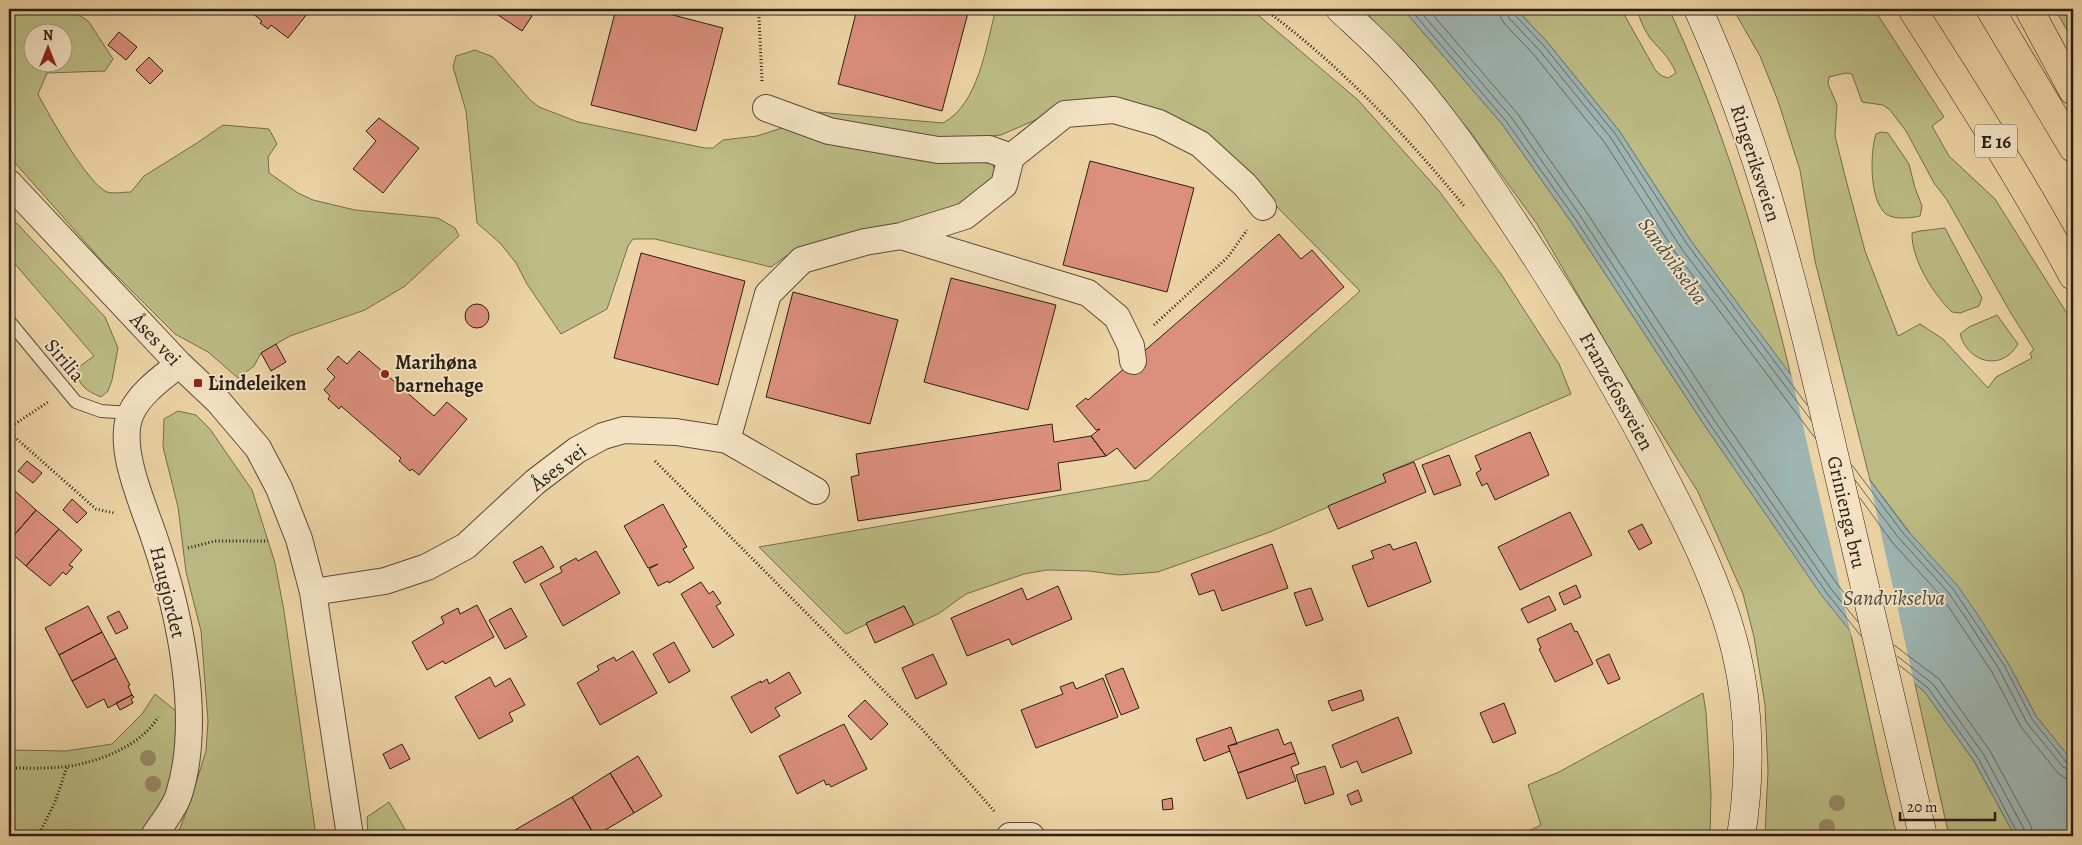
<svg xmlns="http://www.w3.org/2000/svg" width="2082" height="845" font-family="Alegreya,serif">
<rect width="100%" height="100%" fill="#edd4a4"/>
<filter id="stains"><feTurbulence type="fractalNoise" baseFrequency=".004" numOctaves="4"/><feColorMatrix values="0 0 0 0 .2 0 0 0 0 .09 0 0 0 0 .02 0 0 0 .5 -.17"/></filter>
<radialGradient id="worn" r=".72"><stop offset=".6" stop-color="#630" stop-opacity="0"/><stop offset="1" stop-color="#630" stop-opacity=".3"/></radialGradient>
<path fill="#bcbc84" stroke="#726e4d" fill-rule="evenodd" d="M9,9H71L89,22L113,59L105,71L47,73L38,94C48,114 88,184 107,192C113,194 124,192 131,192L144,176L197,143L223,125L269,129L277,144L268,157L269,173L298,193L313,200L355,210L438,218L455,228L459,236L405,286L365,310L290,336L261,353L254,366L238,378L208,352L175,334L102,261L9,156ZM32,32H62V62H32Z
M996,9H1251L1358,100L1439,191L1501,274L1559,364L1571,394L1383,474L1386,482L1270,532L1158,572L1119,575L1089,571L1047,570L1024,574L966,594L938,614L914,625L904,606L846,634L759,547L1149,480L1360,291L1221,150L1061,109L1001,135L947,140L823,118L817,112L943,123C979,104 986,45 996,9Z
M1363,9H1403L1502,124L1572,223L1703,423L1822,595L1850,630L1883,780L1897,836H1765L1768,771L1765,705L1754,637L1743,594L1698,492L1623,372L1537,224L1469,130Z
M1516,9H1621L1656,71L1662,76L1668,78L1676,73C1668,55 1662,52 1650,38C1644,30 1640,18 1636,9H1669C1723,125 1761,251 1791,376L1691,241L1620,132L1548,43Z
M1733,9H1874L1944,117L1932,126L1949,156L1995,199L2073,323V762L2036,716L2008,663L1870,480L1815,261L1800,170L1778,101L1760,56ZM1846,73L1852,74L1862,102L1883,105L1890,110L1906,131L1934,183L1947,200L2009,310L2034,350L2030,353L2032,358L1996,377L1988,388L1943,339L1920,324L1898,336L1865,251L1845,176L1835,136L1837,105L1828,84L1829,77Z
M2055,9H2073V41Z
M475,50L493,57L530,100L539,107L578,122L705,148H713L723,140L757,136L785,127L993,164L996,175L962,205L934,215L827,242L786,256L771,267L655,239H633L628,246L607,309L561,334L527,284L516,263L500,243L477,223L466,111L453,67L456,56Z
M1881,132L1888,133L1909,164L1915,188L1922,206L1920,216C1911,218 1894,220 1886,214C1869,200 1870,153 1876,134Z
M9,215L105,317L118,348L112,380L108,391L101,397C87,391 78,386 76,369L94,356L9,257Z
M1945,228L1982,298L1979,306L1960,313L1952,312C1934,295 1911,259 1912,233L1920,231Z
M1997,315L2018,344C2002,372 1968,363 1960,334L1969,327Z
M178,411L196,415L210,429L252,490L275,563L284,611L316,836H177L190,802L206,751L208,721L201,631L186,572L178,507L163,447L164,419Z
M1915,684L1924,691L1974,761L2015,836H1949Z
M1703,693L1706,712L1711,793L1710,836H1518L1541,825L1528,785L1559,772Z
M155,694L177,712C177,735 176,759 171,782C168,795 149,825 140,836H10L9,750L66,751L112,744L142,714Z
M389,802L409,836H368L367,817Z"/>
<path fill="#9eb5b2" stroke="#6f7974" d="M1403,9H1516L1548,43L1620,132L1691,241L1907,530L1957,585L1978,615L2008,663L2036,716L2073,762V836H2015L1974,761L1924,691L1860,643L1822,596L1703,423L1572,223L1502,124Z"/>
<path fill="#edd4a4" d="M1790,369L1868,474L1915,687L1859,645L1851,635Z"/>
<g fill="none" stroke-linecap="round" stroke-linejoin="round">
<path stroke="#646a64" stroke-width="1" d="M1410,9L1506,121L1576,220L1707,420L1826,592L1861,636
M1418,9L1511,117L1581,217L1712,417L1831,589L1858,622
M1428,9L1517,113L1587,213L1718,412L1837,584L1854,605
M1499,9L1500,16L1504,23L1534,55L1605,143L1675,252L1815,438
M1506,9L1509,18L1540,51L1611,138L1681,248L1811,420
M1513,9L1514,14L1544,46L1616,135L1687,244L1807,405
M1852,465L1903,533L1953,589L2004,665L2032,719L2067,763L2073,765
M1855,480L1898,537L1948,592L1968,621L1999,669L2027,723L2063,767L2073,771
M1860,498L1892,542L1942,597L1992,672L2021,727L2058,773L2065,778L2073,779
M1894,645L1939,679L1990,751L2031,826L2033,836
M1897,656L1933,684L1984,755L2024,829L2026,836
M1899,665L1928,688L1978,758L2019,836"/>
</g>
<path fill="#db8f7c" stroke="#291f16" d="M247,9H311L288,38L271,25L268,29L260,23L262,21Z
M489,9H520L532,16L522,31Z
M616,9H650L723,28L696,131L591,105Z
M857,9H969L942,111L838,84Z
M119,32L137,47L126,60L108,45Z
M149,57L163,71L150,84L136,70Z
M379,118L419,148L383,193L353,169L376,141L366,131Z
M1090,161L1194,188L1167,292L1063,265Z
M1279,234L1301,259L1312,250L1344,287L1135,469L1117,448L1106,456L1091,436L1100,429L1096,430L1076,406L1086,398L1088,400Z
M641,253L745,281L718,385L614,358Z
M951,278L1056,305L1028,410L924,382Z
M793,292L898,320L870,424L766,397Z
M465 316a12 12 0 1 1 24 0a12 12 0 1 1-24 0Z
M276,344L286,362L271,371L261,353Z
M359,351L434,416L447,402L467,419L419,475L412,469L410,471L399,461L401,458L341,406L339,409L328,399L330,396L324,390L335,377L327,369L338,356L347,364Z
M1052,424L1054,442L1091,436L1106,456L1058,463L1061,490L858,521L851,477L859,475L856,454Z
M1530,432L1549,475L1495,500L1487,483L1482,486L1476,473L1481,470L1475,456Z
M1449,455L1461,485L1434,495L1422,465Z
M27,461L42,473L33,483L18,471Z
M1414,462L1426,492L1338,529L1328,506L1386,482L1383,474Z
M14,490L36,510L9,541V496Z
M72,499L87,513L77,523L63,510Z
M663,504L687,547L683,549L694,568L669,583L668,581L658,586L649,569L658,564L648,568L624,526Z
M36,510L59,529L26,566L9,551V541Z
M1570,512L1592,555L1520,590L1498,547Z
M1642,524L1652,543L1639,550L1628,531Z
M59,529L82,550L69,565L73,567L66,575L63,572L50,586L26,566Z
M1416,542L1431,582L1368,607L1352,566L1374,558L1371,551L1390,544L1393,550Z
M1272,544L1288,588L1222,611L1214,590L1199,595L1191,574Z
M542,546L554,567L525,583L513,562Z
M596,551L620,593L563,626L540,584L562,572L560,567L576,558L578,561Z
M701,582L709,594L713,591L721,603L716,606L734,635L713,648L681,594Z
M1576,585L1581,597L1564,605L1559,593Z
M1058,586L1072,619L1012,645L1009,639L967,656L951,618L1022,588L1027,600Z
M1311,588L1323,620L1306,626L1294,593Z
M1549,596L1556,610L1528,623L1521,609Z
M477,605L494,637L445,664L443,661L427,670L412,642L444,623L441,617L458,608L460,614Z
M88,606L102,632L59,655L45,628Z
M904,606L914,625L875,643L866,623Z
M511,608L527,637L505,649L489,620Z
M119,611L128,628L116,634L107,617Z
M1571,623L1575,632L1577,631L1593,664L1555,682L1539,649L1541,648L1537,639Z
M102,632L116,658L72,681L59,655Z
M674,642L690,671L669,683L653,654Z
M633,651L657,693L600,725L577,683L599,670L597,666L614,657L616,661Z
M933,654L947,684L916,699L902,668Z
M1609,654L1620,679L1608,684L1596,660Z
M116,658L130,685L128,686L132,695L108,708L104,699L87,708L72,681Z
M1123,668L1139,708L1121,715L1105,675Z
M789,672L801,693L775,708L780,716L751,733L731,697L761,681V683L767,679L769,684Z
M490,677L495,687L510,678L525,705L509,713L513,721L479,739L455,697Z
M1103,678L1118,717L1036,748L1021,710L1063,694L1060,687L1073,682L1076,689Z
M1361,690L1364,700L1332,711L1328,701Z
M132,695L134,697L131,699L133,703L120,710L116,703Z
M865,700L888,724L871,740L848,716Z
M1504,703L1516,733L1493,743L1480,713Z
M1398,717L1412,753L1362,773L1357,761L1341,768L1332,745Z
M844,724L867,769L831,787L829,784L826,785L824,780L797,794L779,756Z
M1231,727L1237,744L1228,746L1230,751L1204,761L1196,739Z
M1278,729L1284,745L1291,742L1295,753L1238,773L1228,746Z
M402,744L410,759L390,769L383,754Z
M1295,753L1299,764L1291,767L1296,781L1247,799L1238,773Z
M638,756L662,796L634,813L610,773Z
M1325,766L1334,794L1305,804L1296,775Z
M610,773L634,813L595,836L572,797Z
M1358,790L1362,801L1351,805L1347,795Z
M572,797L595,836H519L515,830Z
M1172,798L1173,809L1163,810L1162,800Z"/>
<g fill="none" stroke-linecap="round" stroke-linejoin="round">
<defs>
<path id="lane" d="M9,321L76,402L101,411L131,413"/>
<path id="street" d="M1011,157L1065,114L1114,110L1159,123L1200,144L1245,185L1263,207
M9,183L179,364L218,401L258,448L279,488L299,539L313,592L350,836
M901,236L1088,293L1117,317L1131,346L1133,361
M727,440L768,294L802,260L865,242L901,236L965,216L1004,185L1011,157L989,149L938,150L829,131L766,108
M313,592L385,581L427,567L466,546L535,482L577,450L603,436L624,430L676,432L727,440L816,491
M154,836C162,823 175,808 179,794C203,718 179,610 154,537C143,504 116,446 131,413C141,392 162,378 179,364
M1010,836H1031"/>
<path id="secondary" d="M1340,9C1356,24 1373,39 1388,55C1434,103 1472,159 1508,214C1558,289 1604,364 1646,443C1681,510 1718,577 1736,652C1750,711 1751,776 1741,836
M1698,9C1762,150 1798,300 1833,450C1863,578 1893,707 1923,836"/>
<path id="highway" d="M1912,9C1968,97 2024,184 2073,276
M1990,9L2073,148
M2029,9L2073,91"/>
</defs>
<use href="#lane" stroke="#5a4c3a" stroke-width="14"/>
<use href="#street" stroke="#5a4c3a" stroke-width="28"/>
<use href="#secondary" stroke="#291f16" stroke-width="29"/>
<use href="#highway" stroke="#291f16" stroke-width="29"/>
<path stroke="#291f16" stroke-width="3" stroke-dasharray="1 2.5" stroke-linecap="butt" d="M1264,9C1339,64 1405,134 1464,206
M762,81L759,16L763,9
M1154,325L1228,257L1247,230
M9,428L48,402
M9,432L96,509L114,513
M655,461L921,728L995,812
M188,548L215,541H268
M9,768C29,768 50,769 70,766C101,761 142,745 158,717
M38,836L55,802L67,767"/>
<use href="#lane" stroke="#f3e3c4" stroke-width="12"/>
<use href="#street" stroke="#f3e3c4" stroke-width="26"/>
<use href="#secondary" stroke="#f3e3c4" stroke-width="28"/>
<use href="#highway" stroke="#edd4a4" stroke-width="28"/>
</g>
<g fill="#998a68">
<circle cx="148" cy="758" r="8"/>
<circle cx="153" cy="784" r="8"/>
<circle cx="1837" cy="803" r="8"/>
<circle cx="1827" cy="827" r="8"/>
</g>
<g fill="#8f2418" stroke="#f3e3c4" stroke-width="2">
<circle cx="385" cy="374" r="5"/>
<rect x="193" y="378" width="10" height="10" rx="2.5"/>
</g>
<g text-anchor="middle" stroke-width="4" stroke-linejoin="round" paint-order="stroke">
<rect fill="#f3e3c4" stroke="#665a4a" stroke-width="1" x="1975" y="124.5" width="42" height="33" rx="4"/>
<g font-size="19" font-weight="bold" fill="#291f16">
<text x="1996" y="148">E 16</text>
</g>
<g font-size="20" fill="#291f16" stroke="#f3e3c4">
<text transform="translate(1756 163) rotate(72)" y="7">Ringeriksveien</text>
<text transform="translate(156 339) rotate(47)" y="7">Åses vei</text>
<text transform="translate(65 360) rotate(50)" y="7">Sirilia</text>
<text transform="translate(1617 391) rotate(61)" y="7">Franzefossveien</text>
<text transform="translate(558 467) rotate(-37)" y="7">Åses vei</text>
<text transform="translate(1847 512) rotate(77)" y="7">Grinienga bru</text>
<text transform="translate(168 592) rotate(76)" y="7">Haugjordet</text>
</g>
<g font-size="20" font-weight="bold" fill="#291f16" stroke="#f3e3c4" text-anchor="start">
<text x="395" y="369">Marihøna<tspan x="395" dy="23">barnehage</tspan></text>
<text x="208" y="390">Lindeleiken</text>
</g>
<g font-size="21" font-style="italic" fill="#4c4c45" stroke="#f3e3c4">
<text transform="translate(1673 261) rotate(54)" y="7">Sandvikselva</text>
<text x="1894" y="605">Sandvikselva</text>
</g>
</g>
<rect width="2082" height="845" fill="none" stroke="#edd4a4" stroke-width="30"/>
<rect x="10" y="10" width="2062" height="825" fill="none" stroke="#291f16" stroke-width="2.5"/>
<rect x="15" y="15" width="2052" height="815" fill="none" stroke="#291f16"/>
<g transform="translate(48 48)"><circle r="24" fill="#f3e3c4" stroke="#a2957e"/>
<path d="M0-4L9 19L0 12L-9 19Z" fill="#8f2418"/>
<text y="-8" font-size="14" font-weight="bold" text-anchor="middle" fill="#291f16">N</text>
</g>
<path d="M1900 812v8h95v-8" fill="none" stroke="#291f16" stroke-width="2.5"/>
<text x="1907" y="812" font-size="15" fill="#291f16" stroke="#f3e3c4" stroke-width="4" paint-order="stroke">20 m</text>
<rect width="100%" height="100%" filter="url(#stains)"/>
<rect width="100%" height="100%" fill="url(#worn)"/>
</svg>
